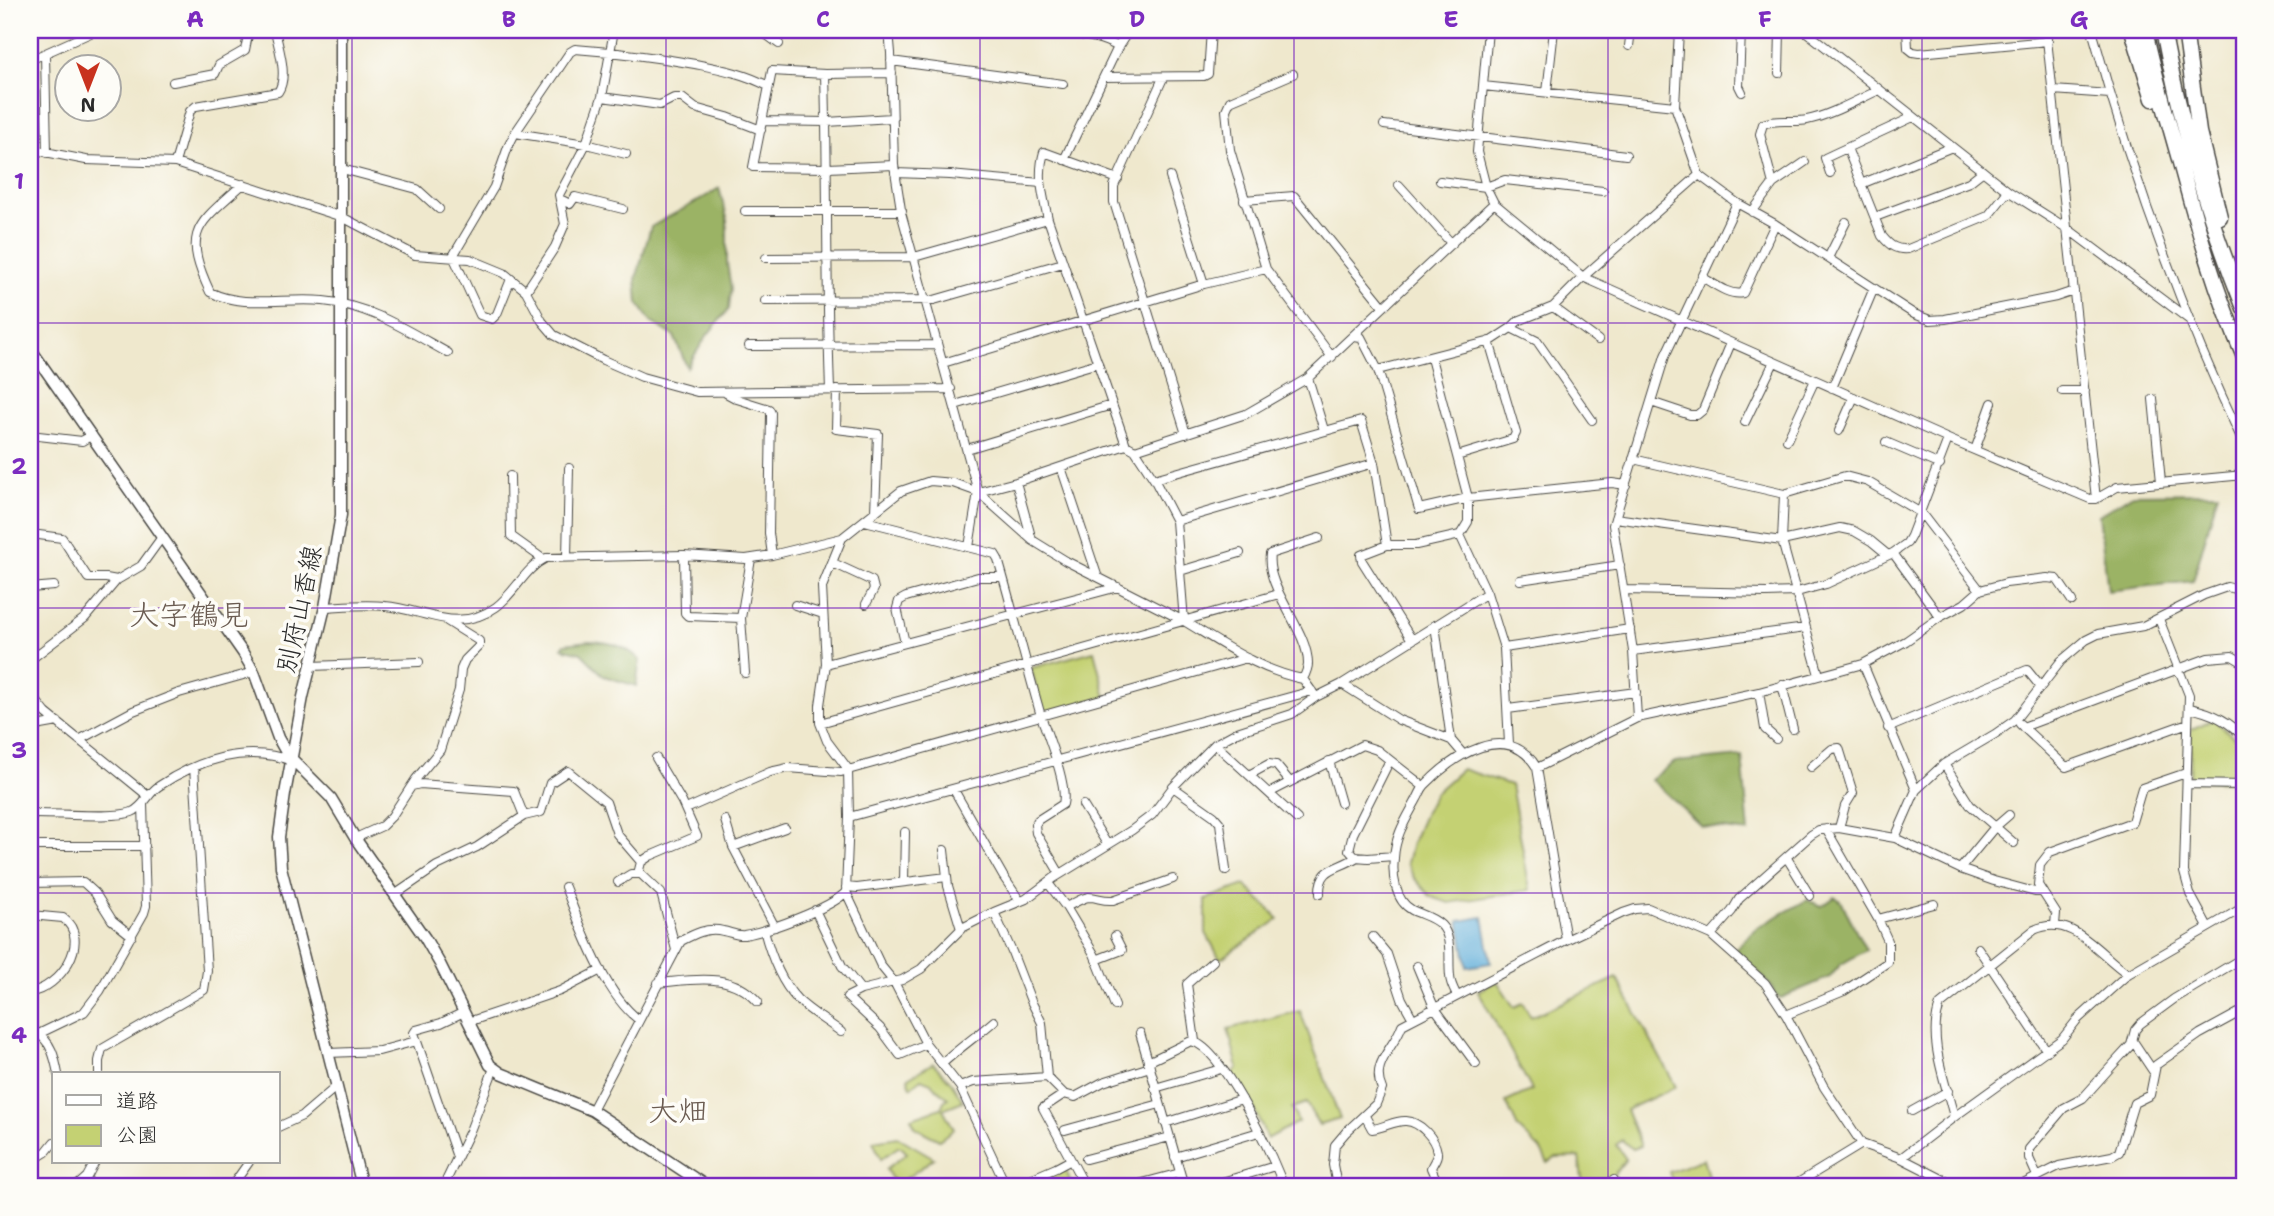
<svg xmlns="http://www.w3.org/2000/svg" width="2274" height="1216" font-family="'Shantell Sans','Klee One',sans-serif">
<rect width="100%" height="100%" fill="#fdfcf7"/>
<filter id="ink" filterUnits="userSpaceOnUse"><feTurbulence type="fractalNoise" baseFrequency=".0143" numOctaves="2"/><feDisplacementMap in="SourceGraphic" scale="14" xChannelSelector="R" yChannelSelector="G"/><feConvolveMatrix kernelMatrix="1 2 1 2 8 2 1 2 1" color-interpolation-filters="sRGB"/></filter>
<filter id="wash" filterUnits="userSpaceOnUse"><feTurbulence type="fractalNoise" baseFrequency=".00686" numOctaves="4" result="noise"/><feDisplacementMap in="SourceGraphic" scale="28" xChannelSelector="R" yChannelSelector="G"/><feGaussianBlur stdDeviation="1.57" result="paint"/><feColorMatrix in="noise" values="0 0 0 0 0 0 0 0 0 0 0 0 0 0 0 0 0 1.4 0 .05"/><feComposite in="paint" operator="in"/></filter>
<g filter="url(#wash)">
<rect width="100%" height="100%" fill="#efe8cd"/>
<path fill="#c4d173" stroke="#787e4f" stroke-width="2" d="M1094,651L1106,697L1043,713L1031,668Z
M2213,719L2243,745L2242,782L2190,781L2191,730Z
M1462,769L1511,785L1530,890L1449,903L1431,897L1414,878L1407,863L1412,843L1425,812L1435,793Z
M1245,885L1279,919L1220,959L1206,933V899Z
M1617,978L1676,1087L1626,1110L1641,1146L1632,1149L1622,1140L1616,1145L1626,1159C1610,1178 1611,1186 1583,1186L1579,1157L1556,1158L1548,1163L1540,1149L1518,1128L1506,1102L1532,1090L1478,991L1497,981L1514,1007L1523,1003L1531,1017Z
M1300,1011L1340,1119L1319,1125L1306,1103L1292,1108L1298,1122L1267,1139L1253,1106L1231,1074L1238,1068L1228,1029Z
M933,1063L951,1082L963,1101L943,1109L954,1129L939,1140L916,1128L911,1118L941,1108L944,1101L948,1098L931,1083L921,1079L911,1087L908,1078Z
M898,1137L934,1158L896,1186L886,1169L907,1153L901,1147H898L881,1159L873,1141Z
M1703,1159L1711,1186H1674L1669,1172Z
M1064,1165L1072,1186H1031L1034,1180Z"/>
<path fill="#9bb365" stroke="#636f48" stroke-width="2" d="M719,188L727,218V263L731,289L729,309L708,334L687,367L674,336L651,322L638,303L636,279L651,227C674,213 697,203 719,188Z
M2218,493L2193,581L2108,591L2099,515L2133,494Z
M589,641C610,642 625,645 640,660L636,686L604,676L581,653L562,648L565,644Z
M1742,756L1749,832L1701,826L1651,779L1675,762Z
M1835,897L1841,901L1866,950L1840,965L1830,977L1781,998L1774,994C1773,982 1745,961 1735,950L1755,929L1807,900L1822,906Z"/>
<path fill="#60aeda" stroke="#466c82" stroke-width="2" d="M1483,917L1491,963L1467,967L1459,921Z"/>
</g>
<g filter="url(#ink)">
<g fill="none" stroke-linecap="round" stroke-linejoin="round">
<defs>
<path id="street" d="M521,30L551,32L557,30
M760,30L779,44
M889,30L891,53L894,165L902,216L978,492L969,547
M1048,30C1070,34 1099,35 1118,47
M1488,30L1477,152L1486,187L1494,203L1583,277L1948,439L2090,499H2096L2117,487L2244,475
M1679,30L1675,106L1699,175L1737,203L1775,224L1914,314L1930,320L1945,319L2056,297L2074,291
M1741,30L1739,86L1742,92
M1804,30L2008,191L2068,229L2191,321
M1907,30L1908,48L1913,52L1919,53L2048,41
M2046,30L2096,499
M2092,30C2131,172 2181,312 2244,444
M2238,30L2244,61
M1629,46L1631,30
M45,54L47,153
M30,60L97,30
M891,61L1063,84
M892,73L825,74L772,71L753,167L828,168L894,165
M1779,73L1780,30
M825,74C828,179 826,285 830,390
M1293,74L1230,101L1226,110L1230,150L1266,269L1332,357
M1104,77L1204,76L1208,74L1211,30
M1163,78L1114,186V202L1186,434
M173,82L215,74L219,65L245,50L249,30
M1483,86L1675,106
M2053,90L2110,94
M1547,92L1554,30
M602,97L660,105L674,98H682L695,108L727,117L761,130
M763,121L827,122L892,118
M1384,125L1626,155
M515,133L586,144L626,154
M1847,148L1882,236C1890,246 1896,250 1908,249L1988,216L2008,191
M30,149L86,160L175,163L342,217L415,255L470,259L504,273L526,291L542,321L554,335L603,360L642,377L697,392L951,389
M1064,160L1118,47L1129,30
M175,163L190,111L196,106L278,92C289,76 278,47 275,30
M342,169L417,189L439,209
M895,173L950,175L1041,183
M1830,173L1825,158L1913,117
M1170,177L1204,284
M1118,179L1044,152C1037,175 1043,196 1048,219L1126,445L1135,450L1154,479L1176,521L1184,621C1221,643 1260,671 1303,679L1316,697
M1440,181L1486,187L1505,180L1603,191
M243,184C198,225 181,230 210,292C243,309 286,297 323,301C369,305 408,331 448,353
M1773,184L1760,134L1763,124C1777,118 1793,123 1807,120C1829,116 1857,100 1879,90
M1861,184L1952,147
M1399,185L1452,244
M560,199L570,204L575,197L623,209
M1244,200L1294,196L1383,306
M745,211H902
M1752,212L1773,184L1805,162
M1875,217L1969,182L1983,171
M453,256L494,187L508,147L515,133L570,52L575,49C615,52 655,57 695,64C720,69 744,73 768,86
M453,256L480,315L492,319L497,314L511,279
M766,258L914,257L1048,219
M1828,258L1846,222
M1702,277C1714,284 1729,296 1743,293L1775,224
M526,291L555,247L565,224L559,195L586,144L602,97L614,30
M765,301L934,300L1063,263
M1553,307L1598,340
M1511,328L1537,341L1592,420
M1354,336L1361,337L1378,370L1419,509L1468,498L1612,483L1626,485
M749,346L937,345
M943,363L1204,284L1266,269
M1378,370L1491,341L1511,328L1518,321L1553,307L1583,277L1699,175
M1308,378L1324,430
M1832,388L1874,288
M837,390L836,429L878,434L875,512
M2062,391H2085
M726,393L737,399L769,409L771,413L769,533L772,555
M2153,399L2161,482
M1651,402L1690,415H1697L1703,410L1731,343
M955,405L1098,363
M1745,422L1774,362
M1839,431L1854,397
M30,435L82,441L92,435
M1787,440L1815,380
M1886,442L1940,465
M967,449L1112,405
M1135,450L1246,414L1308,378L1494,203
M1975,450L1992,403
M1457,456L1513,439L1516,433L1489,341
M1633,459L1784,494L1845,476L1868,482L1921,513L1980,590
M1061,467L1097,575
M510,476L511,536L543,559
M1154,479L1361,421L1374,463L1387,545
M1016,482L1032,540
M978,492L1016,482L1126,445
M1784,494L1782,541L1819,675
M1615,518L1782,541L1840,528L1854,531L1871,541L1888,555
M865,521L995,554L998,559C1013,611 1026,664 1041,716C1048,737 1068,785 1063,804L1038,820L1035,825L1036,833L1060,874
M1176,521L1374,463
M39,535L62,538L88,578H106L117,580
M1460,535L1487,593L1504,648L1509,744
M1893,553L1940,617
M684,555L685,613L688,616L741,618
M567,557L569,468
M833,563L872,581L874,589L866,604
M1180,571L1240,553
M1520,580L1620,565
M30,588L54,586
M1625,590L1766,593L1797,592L1826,584L1893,553L1907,543L1911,536L1948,439
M795,605L823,614
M325,607C345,606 365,604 385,606C424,609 457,635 496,607C515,593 525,568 546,558L684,555L746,559L772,555L842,538L901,491L930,481L953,483L978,492L1032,540L1066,561L1184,621
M2159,619L2189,695L2184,872L2190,894L2208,927
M1435,625L1451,740
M1412,640L1362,561L1361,555L1387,545H1416L1460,535L1468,522V498L1431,358
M905,643L897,608L899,601L906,597L978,577H1003
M1504,648L1630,629
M1633,651L1806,628
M30,660L85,618L117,580L141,566L162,537
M826,664L1118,587
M1863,664L1916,790
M311,666L419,662
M745,673L741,618L751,559
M1303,679C1305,675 1308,669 1308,664C1308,629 1265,589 1270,554L1319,538
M1342,684L1399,720L1451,740L1463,754
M1782,685L1793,729
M1759,692L1765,729L1776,739
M30,693L46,713L148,796
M2189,708C2210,712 2230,721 2244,738
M1508,709L1636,692
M1637,718L1633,651L1613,525L1665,356L1737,203
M820,723L1279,594
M2020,724L2066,767L2188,723
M2023,727L2208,658L2232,656L2244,663
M1888,728L2027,670L2040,686
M30,734L36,726L58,722
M79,740L133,711L179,693L254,672
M1215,744L1297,819
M1390,760L1353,834L1349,850L1355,857L1368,858L1394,856
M1329,761L1341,803
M1944,764L1970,805L2014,843
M1811,767L1832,749L1839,748L1853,793L1845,806L1839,828
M1537,768L1637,718L1759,692L1863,664L1906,641L1940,617L1964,604L1980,590L2006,583L2047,578L2057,579L2072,601
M1249,775L1269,764L1276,765L1290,782
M2187,784L2244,785
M412,786L420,784L514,791L524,816
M1173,787L1214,816L1220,823L1226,870
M954,790L1003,876L1020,901
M1269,793L1362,745L1377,750L1423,786
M1083,805L1107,844
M686,809L770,772L788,768L841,772L1247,658
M30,814C52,813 115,819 132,812C144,807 148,793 159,786C198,760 246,744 292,761
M849,817L1312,691
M725,820L733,847L775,927
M360,836L382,826L392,816L416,779L440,750L459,690L461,669L465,660L479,646V641L447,621
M1895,838L1916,790L1944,764L1995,734L2015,720L2061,661L2086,640L2098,634L2143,626L2204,595L2227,587L2244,591
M30,846H145
M733,847L785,828
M944,850L948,886L961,929
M1787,858L1810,896
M1960,869L1994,828L2009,815
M638,874L641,862L650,856L697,836L682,802L656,758
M904,881L905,832
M618,882L631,874H641L661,893L676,950
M30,883L83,882L95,893L112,920L132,936
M1048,883L1066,907L1094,954L1115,1006
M565,887C581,927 604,994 639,1020
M846,887L857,888L947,877
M846,892L881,966L894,982L926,1044L960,1087L1006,1186
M396,894L437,866L477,847L524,816L541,812L550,783L568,771L606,802L617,834L641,862
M1320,894C1319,866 1338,870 1357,857
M1066,907C1073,904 1081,898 1089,897C1098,897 1102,901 1113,900L1173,879
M815,910L842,966L861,990
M994,912L1012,952L1031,1001L1042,1023L1047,1077L1064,1094L1075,1097L1103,1082L1150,1067
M30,915L63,918C93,940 59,989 30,992
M1878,919L1934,904
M2055,925L2056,913L2038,885L2040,865L2050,852L2132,822L2142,788L2186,773
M764,930C770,953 780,981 797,999C810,1012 827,1021 841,1032
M1711,935L1732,911L1739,899L1811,835L1819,830L1839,828L1895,838L1960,869L1994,881L2035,892H2042
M1373,937L1387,954L1402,999L1413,1019
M1978,948L2047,1051
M1096,960L1122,950L1115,936
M1417,966L1434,1007L1476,1064
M658,983C694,980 731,971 758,1002
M1457,996C1454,990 1450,983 1450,976C1448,960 1453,937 1441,925C1433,917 1422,915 1412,910C1395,901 1392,875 1394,858C1395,835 1407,818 1417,799C1420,794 1421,789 1425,785C1453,756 1508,719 1537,768L1566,940
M1786,1015L1844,991L1888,962V941L1878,919L1826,829
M468,1022L560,991L601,970
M36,1033C51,1040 55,1058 58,1074
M1140,1033L1184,1186
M30,1038L84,1012L100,991L144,913L146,906L143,804
M1195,1041L1187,984L1213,961
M2133,1041L2153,1071
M926,1044L900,1055L880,1028L847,997L861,990L902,980L921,969L962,928L994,912L1026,899L1054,878L1132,830L1152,815L1173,787L1215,744L1237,732L1292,714L1316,697L1342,684L1487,593
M328,1053L379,1051L416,1041
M1148,1062L1191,1041C1222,1046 1272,1156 1284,1186
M942,1064C959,1048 977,1036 994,1021
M99,1074V1061L102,1049L204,990L207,971L194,767
M960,1087L973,1082L1047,1077
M1155,1088L1221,1069
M1064,1094L1043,1108L1085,1186
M592,1110L681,941C694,934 707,927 723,931C730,932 737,936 744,935C768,931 831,908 846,892L849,817L848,769L827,741L820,723V705L826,664L822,587L842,538
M1912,1111L1948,1091
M1365,1116L1372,1129C1384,1128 1395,1120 1406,1121C1420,1122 1435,1138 1437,1152C1438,1158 1433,1162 1431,1168L1435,1177L1439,1181
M1954,1117C1946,1083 1927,1039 1940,1005L2034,930C2072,912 2099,955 2128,974
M1165,1123L1242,1099
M278,1127L302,1116L337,1086
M1065,1130L1160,1104
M457,1157L414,1033L416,1030L441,1023L464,1012
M1175,1157L1259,1132
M1901,1158L1954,1117L2062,1039L2077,1020L2128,974L2244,907
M1086,1159L1170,1137
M30,1162L46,1152L54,1142
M2037,1176L2029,1158V1149L2064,1108L2083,1098L2118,1059L2131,1045L2135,1030L2140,1024L2174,999L2244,957
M446,1181L470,1131L494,1068
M77,1186L87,1177L95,1162
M232,1186L249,1162
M1014,1186L1056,1168L1071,1160
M1131,1186L1180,1173
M1209,1186L1275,1166
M1337,1186L1333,1165L1335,1145L1346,1132L1376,1104L1382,1089C1370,1063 1394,1049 1402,1025L1566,940L1623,913L1635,909L1648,908L1711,935L1765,983L1786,1015L1824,1087L1862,1144L1901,1158L1956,1186
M1604,1186L1614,1180
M1793,1186L1862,1144
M2019,1186L2059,1166L2112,1156L2119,1152L2134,1103L2150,1095L2156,1065L2200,1034L2244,1010"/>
<path id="secondary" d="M341,30V515L325,607L303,697L285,794L279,837L281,867L362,1186
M30,348L243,653L254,672L278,738L287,754L331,798L355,838L425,938L440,964L490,1065L501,1073L593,1111L706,1186"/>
<path id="highway" d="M2132,30L2153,99
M2145,30C2154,74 2167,116 2179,159C2197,226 2216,294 2244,357
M2163,30C2181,125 2208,218 2244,308
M2185,30L2199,132L2220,217"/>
</defs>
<use href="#street" stroke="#484743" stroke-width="10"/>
<use href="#secondary" stroke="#484743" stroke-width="13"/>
<use href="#highway" stroke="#484743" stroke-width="17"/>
<use href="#street" stroke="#fff" stroke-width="8"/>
<use href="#secondary" stroke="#fff" stroke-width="10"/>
<use href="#highway" stroke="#fff" stroke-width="14"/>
</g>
</g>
<path fill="none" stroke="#7b2cbf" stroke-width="2" stroke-opacity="0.55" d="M352,30V1186M666,30V1186M980,30V1186M1294,30V1186M1608,30V1186M1922,30V1186M30,323H2244M30,608H2244M30,893H2244"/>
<g text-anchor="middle" stroke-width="7" stroke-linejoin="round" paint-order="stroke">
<g font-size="26" fill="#2b2b2b" stroke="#fdfcf7">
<text transform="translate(299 609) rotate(-78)" y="9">別府山香線</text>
</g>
<g font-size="30" fill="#6b5c52" stroke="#fdfcf7">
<text x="189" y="625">大字鶴見</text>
<text x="678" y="1121">大畑</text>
</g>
</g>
<rect width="2274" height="1216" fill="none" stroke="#fdfcf7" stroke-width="77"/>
<rect x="52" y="1072" width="228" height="91" fill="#fdfcf7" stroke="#a9a8a5" stroke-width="2"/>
<rect x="66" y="1095" width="35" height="10" fill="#ffffff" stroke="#a9a8a5" stroke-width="2"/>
<text x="116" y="1108" font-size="21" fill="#2b2b2b">道路</text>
<rect x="66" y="1125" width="35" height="21" fill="#c4d173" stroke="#a9a8a5" stroke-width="2"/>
<text x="116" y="1142" font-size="21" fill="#2b2b2b">公園</text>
<g transform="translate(88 88) rotate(180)"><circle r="33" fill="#fdfcf7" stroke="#a9a8a5" stroke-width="2"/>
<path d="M0-5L12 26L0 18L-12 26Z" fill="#c8321e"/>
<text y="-10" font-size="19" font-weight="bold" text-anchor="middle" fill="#2b2b2b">N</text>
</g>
<rect x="38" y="38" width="2198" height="1140" fill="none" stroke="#7b2cbf" stroke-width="2.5"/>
<g font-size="23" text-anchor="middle" font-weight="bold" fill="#7b2cbf">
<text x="195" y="27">A</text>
<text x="509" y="27">B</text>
<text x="823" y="27">C</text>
<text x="1137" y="27">D</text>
<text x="1451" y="27">E</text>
<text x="1765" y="27">F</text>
<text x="2079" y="27">G</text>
<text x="19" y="189">1</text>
<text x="19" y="474">2</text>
<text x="19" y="758">3</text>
<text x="19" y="1043">4</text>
</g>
</svg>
